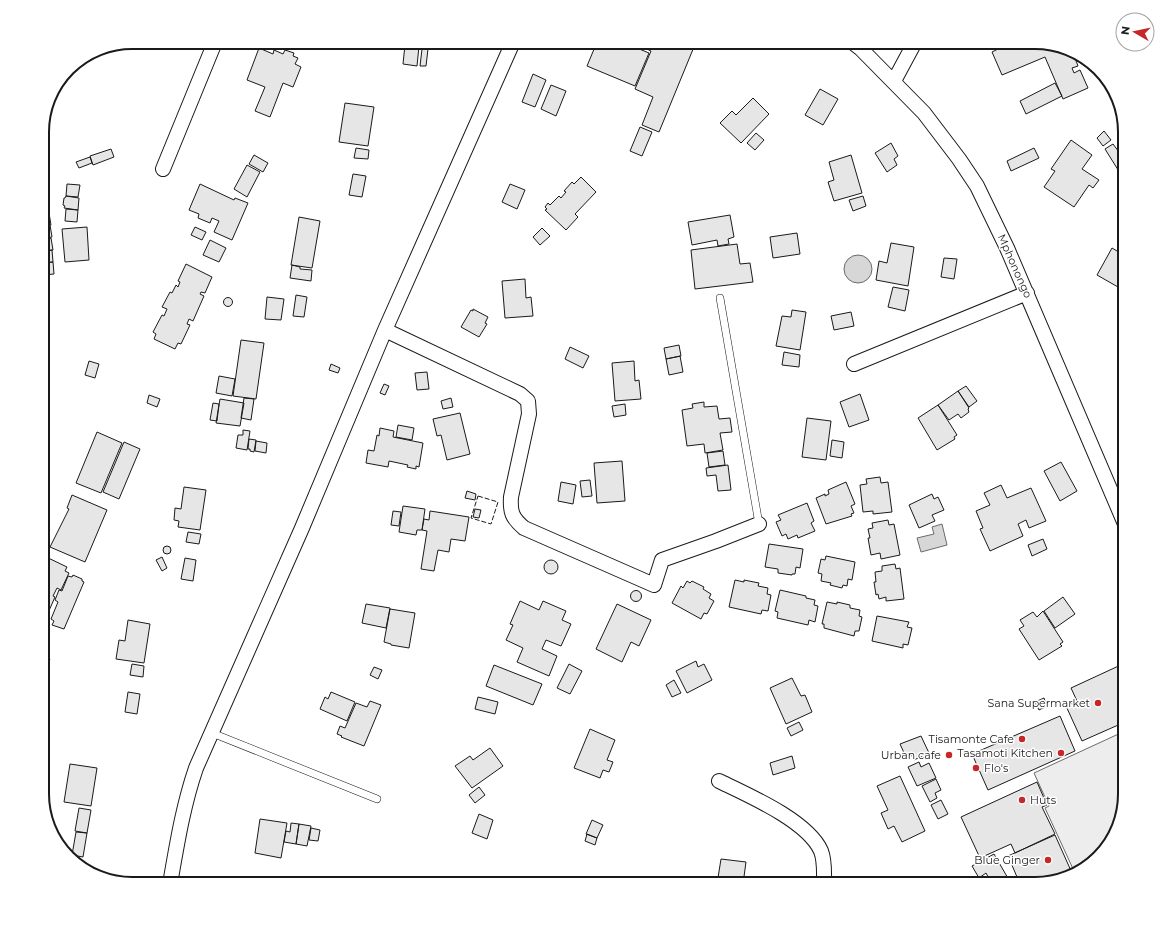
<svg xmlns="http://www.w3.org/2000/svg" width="1167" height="926" font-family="Montserrat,sans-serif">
<rect width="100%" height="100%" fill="#fff"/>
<path fill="#ededed" stroke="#6a6a6a" d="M1125,731V794L1120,823L1103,853L1081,870L1080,868L1074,871L1045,808L1049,806L1034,773Z"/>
<path fill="#d7d7d7" stroke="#6a6a6a" d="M844 269a14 14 0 1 1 28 0a14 14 0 1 1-28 0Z
M942,524L947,545L921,552L917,538L934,534L932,527Z"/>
<path fill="#e6e6e6" stroke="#1a1a1a" d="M597,42H622L649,53L635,86L587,66Z
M642,42H696L659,132L642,125L653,97L635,89L651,51L640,46Z
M1007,42H1035L1069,49L1072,50L1078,66L1072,68L1074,73L1080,70L1088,88L1063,99L1045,57L1002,75L992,52L1008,44Z
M405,45L419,46L417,66L403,64Z
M259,48L273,54L274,50L283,54L285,50L294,53L293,56L298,58L295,64L301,67L293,87L283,83L270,117L255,111L265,87L247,80Z
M422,49H428L426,66H420Z
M533,74L546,80L535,107L522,102Z
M1055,83L1062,96L1026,114L1020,101Z
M551,85L566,91L556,116L541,109Z
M820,89L838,99L823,125L805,115Z
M753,98L769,114L741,143L720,123L732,111L736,115Z
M345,103L374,107L368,146L339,142Z
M640,127L652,132L642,156L630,151Z
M1104,131L1111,140L1103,146L1097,138Z
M756,133L764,140L755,150L747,143Z
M1071,140L1092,155L1082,169L1099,180L1093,188L1089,185L1074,207L1044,187L1055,171L1051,169Z
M891,143L898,156L894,159L897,165L887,172L875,153Z
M1113,144L1119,152L1125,148V181L1105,149Z
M356,148L369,150L368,159L354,158Z
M1034,148L1039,158L1011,171L1007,161Z
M111,149L114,157L93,165L90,156Z
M254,155L268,163L263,172L249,164Z
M851,155L862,193L834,201L828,182L834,180L829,162Z
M90,157L92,163L79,168L76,162Z
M247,165L260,172L247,197L234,189Z
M353,174L366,176L362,197L349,195Z
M581,177L596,192L575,214L578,217L566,230L545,210L547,209L545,207L548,203L550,205L559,196L561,198L566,192L564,191L572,182L574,184Z
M67,184L80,185L78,197L66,196Z
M200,184L234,200L235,198L248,203L232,240L214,232L219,221L212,218L210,223L198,218L199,214L189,210Z
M510,184L525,190L517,209L502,202Z
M66,196L79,198L78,210L64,208L65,206L63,205L64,198H65Z
M863,196L866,206L853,211L849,200Z
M46,200L48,213L42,214V201Z
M66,209L78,210L77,222L65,221Z
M49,213L51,225L42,226V214Z
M730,215L734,237L728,239L729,244L718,246L717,240L692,245L688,222Z
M299,217L320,221L312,268L291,265Z
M50,225L52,237L42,239V226Z
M87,227L89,260L65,262L62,229Z
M195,227L206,232L202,240L191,235Z
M542,228L550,236L540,245L533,237Z
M797,233L800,254L773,258L770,237Z
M51,238L53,250L42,251V239Z
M210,240L226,248L219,262L203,255Z
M891,243L914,247L908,286L876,280L879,261L887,263Z
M737,244L740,264L750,263L753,282L695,289L691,250Z
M1119,247L1125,251V291L1097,275L1112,248L1117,251Z
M52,250L53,262L42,263V252Z
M944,258L957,259L954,279L941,277Z
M53,262L54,274L42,275V263Z
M186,264L212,277L205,293L201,292L200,294L204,296L193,321L189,319L187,324L190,325L181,344L178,343L175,349L154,339L156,334L153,332L162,315L164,316L167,309L162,307L170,292L172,293L176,285L178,287L180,282L178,281Z
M292,265L300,267V269L312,270L311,281L290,278Z
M525,279L526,298L531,297L533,316L505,318L502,281Z
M893,287L909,290L905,311L888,307Z
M296,295L307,297L304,317L293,316Z
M267,297L284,299L281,320L265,319Z
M223.5 302a4.5 4.5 0 1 1 9 0a4.5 4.5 0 1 1-9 0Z
M473,309L488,317L485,323L487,324L479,337L461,327L471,310L473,311Z
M792,310L806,312L800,350L776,346L782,316L791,317Z
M851,312L854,326L834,330L831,316Z
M241,340L264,343L256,399L233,396Z
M679,345L681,356L666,359L664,348Z
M570,347L589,356L583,368L565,359Z
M784,352L800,355L799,367L782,365Z
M680,356L683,372L669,375L666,359Z
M89,361L99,364L95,378L85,375Z
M634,361L635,381L639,380L641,399L615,401L612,363Z
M331,364L340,368L338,373L329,370Z
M427,372L429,389L417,390L415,373Z
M219,376L235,379L232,396L216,393Z
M384,384L389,386L385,395L380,393Z
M966,386L977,401L969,407L958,391Z
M958,391L969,408L968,409L969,412L961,418L958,414L949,420L938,405Z
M860,394L869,420L849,427L840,402Z
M149,395L160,399L157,407L147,403Z
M244,398L254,399L251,420L241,418Z
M451,398L453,407L443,409L441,401Z
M220,399L244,403L240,426L216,423Z
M704,402V407L717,406L719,419L730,418L732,432L720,433L723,450L705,453L704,444L687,446L682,410L693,408L692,404Z
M213,403L219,404L217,421L210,420Z
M625,404L626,415L614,417L612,406Z
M938,405L957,435L954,437L955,439L937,450L918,418Z
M460,413L470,454L447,460L441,435L437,436L433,419Z
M807,418L831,421L826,460L802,457Z
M398,425L414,428L412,440L396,437Z
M380,428L394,431L393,437L423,443L419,467L416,466V469L407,467L408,465L389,461L388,467L366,463L368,450L374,451L377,435L379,436Z
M243,430L250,431L247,450L236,448L238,435H243Z
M97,432L122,443L101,493L76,483Z
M249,439L256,440L254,452L250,451V449H248Z
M832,440L844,442L842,458L830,456Z
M256,441L267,443L266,453L255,451Z
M124,442L140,449L119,499L103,492Z
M723,451L725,465L709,467L707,453Z
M622,461L625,501L597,503L594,463Z
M1061,462L1077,491L1060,501L1044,471Z
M728,465L731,490L718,491L716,475L707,476L706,468Z
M880,477L881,483L888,482L892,512L873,514V511L863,512L860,485L867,484L866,479Z
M590,480L592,496L582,497L580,481Z
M561,482L576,485L573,504L558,501Z
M846,482L855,504L851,506L854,513L851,514L852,516L826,524L816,498L825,494V496L829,494L828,490Z
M1001,485L1007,498L1031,488L1046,521L1029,528L1026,520L1018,524L1023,536L990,551L980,529L983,528L976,511L990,505L984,493Z
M184,487L206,490L200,530L178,527L179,521L174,520L175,508L181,509Z
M467,491L476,494L475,500L465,498Z
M932,494L934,499L938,497L944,510L932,515L935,521L919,528L909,505Z
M72,495L107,510L85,562L50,547L69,509L67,508Z
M807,503L814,521L811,523L815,531L798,538L797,535L788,539L786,534L782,536L776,522L781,520L778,515Z
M403,506L425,509L422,530H417L416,535L399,532Z
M475,509L481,510L479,518L473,517Z
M393,511L401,512L399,526L391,525Z
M430,511L469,517L465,541L451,539L449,552L438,550L434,571L421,569L427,531L422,530L424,519L429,520Z
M888,520L889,525L894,524L900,555L881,559L880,553L871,555L868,538H870L868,529L873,528L872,523Z
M188,532L201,534L199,544L186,542Z
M1043,539L1047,549L1032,556L1028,545Z
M769,544L803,549L800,568L796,567L795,574H792V575L778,573V569L765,567Z
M163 550a4 4 0 1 1 8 0a4 4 0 1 1-8 0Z
M42,555L67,567L65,571L69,573L61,590L57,588L53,596L55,597L48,613L45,612L42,617Z
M826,556L855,562L852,580L848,579L847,586L843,585L842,588L830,585L831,583L821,581L822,574L818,573L821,559L825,560Z
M162,557L167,568L162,571L156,560Z
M185,558L196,560L193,581L181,579Z
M544 567a7 7 0 1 1 14 0a7 7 0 1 1-14 0Z
M895,564L896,569L900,568L904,599L886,601V597L879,599L878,594L876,595L874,582H876L875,572L882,571V566Z
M73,575L82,579V581L84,582L64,629L52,625L54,621L51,619L58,602L55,600L59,590L62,591L68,576L72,577Z
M735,580L744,582V580L759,583L758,586L768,588L767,594L771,595L768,611L762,610L761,614L729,607Z
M687,581L690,583L692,581L704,587L703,589L711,594L709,598L714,601L707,614L704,613L701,619L672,603L681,586L683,588Z
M780,590L806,596V598L815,600L814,605L818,606L815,622L809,620L808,625L777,618L778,612L775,611Z
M630.5 596a5.5 5.5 0 1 1 11 0a5.5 5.5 0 1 1-11 0Z
M1063,597L1075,614L1055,628L1044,611Z
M520,601L539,610L543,601L566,611L562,620L571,624L561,646L546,640L542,649L557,656L549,676L517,662L523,648L506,640L513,625L510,624Z
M827,602L837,604V602L850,605V608L860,610L859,616L862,617L859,631H855L854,636L824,628V624H822Z
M366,604L390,608L386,628L362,623Z
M617,604L651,620L639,646L631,642L622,662L596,649Z
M390,609L415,613L409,648L391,645V644L384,642Z
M1043,611L1063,642L1060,644L1062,646L1039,660L1019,629L1024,626L1020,620L1033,612L1037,617Z
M877,616L909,622L907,627L912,628L908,645L903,644V648L872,641Z
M128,620L150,624L144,663L116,659L119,640L125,641Z
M42,632L47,634L44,640L49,642L42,656Z
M44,655L50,659L44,671L42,670V659Z
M696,661L698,667L704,664L712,680L687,693L676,671Z
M1125,663V722L1082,741L1066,706L1077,701L1071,688Z
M132,664L144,666L143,677L130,675Z
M569,664L582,671L570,694L557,688Z
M494,665L542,684L533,705L486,686Z
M374,667L382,670L378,679L370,675Z
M792,678L801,696L805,695L812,712L786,724L770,688Z
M674,680L681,693L672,697L666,685Z
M128,692L140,694L137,714L125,712Z
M331,692L355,702L347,721L320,709L325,697L328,699Z
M478,697L498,702L495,714L475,709Z
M1044,698L1047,706L1039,710L1035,702Z
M370,701L381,705L364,746L341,737L342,736L337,734L340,726L345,728L356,703L367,707Z
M1060,716L1075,751L988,790L972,754Z
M799,722L803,730L791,736L787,728Z
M590,729L615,740L607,760L613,762L609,772L603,770L600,778L574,768Z
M921,736L929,753L914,760L910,752L905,755L900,744Z
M490,748L503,766L472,788L455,766L470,756L473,760Z
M792,756L795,768L773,775L770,763Z
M919,762L921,767L929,763L936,778L917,786L908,767Z
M70,764L97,768L91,806L64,802Z
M900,776L925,831L902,842L894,826L888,829L881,813L888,810L877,786Z
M936,779L941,790L935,793L937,798L930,802L922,786Z
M1037,782L1047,805L1042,807L1055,834L1015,853L1011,844L980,858L961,817Z
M479,787L485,795L475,803L469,795Z
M941,800L948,814L938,819L931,805Z
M79,808L91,810L87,833L75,831Z
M479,814L493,820L487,839L472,833Z
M260,819L287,823L281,858L255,853Z
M592,820L603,825L597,838L586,834Z
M291,823L299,824L296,844L284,842L286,831L290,832Z
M299,824L311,826L307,846L296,844Z
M311,828L320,830L318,841L309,840Z
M76,832L87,833L83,857L72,855Z
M587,834L597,838L595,845L585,841Z
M1055,835L1072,873L1075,872L1076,874L1035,884H1020L1008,856Z
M994,854L1009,880L1002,884H992L986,873L979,878L972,866Z
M721,859L746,862L743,884H717Z
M461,877L470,884H456Z"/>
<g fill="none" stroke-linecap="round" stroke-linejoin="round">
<defs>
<path id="service" d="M720,298L759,524
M212,733L377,799"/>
<path id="minor" d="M852,42L861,49L924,113L959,159L977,186L1007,248L1125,524
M894,81L915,42
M163,169L215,42
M385,330L520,394L528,401L529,414L511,497C510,512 512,518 524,528L654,585L662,560L716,541L759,524
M854,364L1027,293
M719,781C748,795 808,821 821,851C825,861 824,873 824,884
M170,884C177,844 183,806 196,768L302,528L385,330L513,42"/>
</defs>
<use href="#service" stroke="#1a1a1a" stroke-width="8"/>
<use href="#minor" stroke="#1a1a1a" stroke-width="16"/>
<use href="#service" stroke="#fff" stroke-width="7"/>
<use href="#minor" stroke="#fff" stroke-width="14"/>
<path stroke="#1a1a1a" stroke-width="1" stroke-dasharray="5 2" stroke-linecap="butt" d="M478,496L498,502L491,524L471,518Z"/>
</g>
<g fill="#c62828" stroke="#fff" stroke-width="1.5">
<circle cx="1098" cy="703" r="4"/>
<circle cx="1022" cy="739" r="4"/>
<circle cx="1061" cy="753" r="4"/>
<circle cx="949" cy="755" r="4"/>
<circle cx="976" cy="768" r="4"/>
<circle cx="1022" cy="800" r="4"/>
<circle cx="1048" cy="860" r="4"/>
</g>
<g text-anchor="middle" stroke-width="3" stroke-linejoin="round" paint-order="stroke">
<g font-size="11" fill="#1a1a1a" stroke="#fff">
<text transform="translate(1015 266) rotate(66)" y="4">Mphonongo</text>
</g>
<g font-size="11" fill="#1a1a1a" stroke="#fff" text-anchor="end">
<text x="1090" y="707">Sana Supermarket</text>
<text x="1014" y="743">Tisamonte Cafe</text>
<text x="1053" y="757">Tasamoti Kitchen</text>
<text x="941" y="759">Urban cafe</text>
<text x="984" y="772" text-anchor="start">Flo's</text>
<text x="1030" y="804" text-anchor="start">Huts</text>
<text x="1040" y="864">Blue Ginger</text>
</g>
</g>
<path d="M0 0H1167V926H0ZM132 49H1035A83 83 0 0 1 1118 132V794A83 83 0 0 1 1035 877H132A83 83 0 0 1 49 794V132A83 83 0 0 1 132 49Z" fill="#fff" fill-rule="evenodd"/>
<path fill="none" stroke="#1a1a1a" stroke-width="2" d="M132 49H1035A83 83 0 0 1 1118 132V794A83 83 0 0 1 1035 877H132A83 83 0 0 1 49 794V132A83 83 0 0 1 132 49Z"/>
<g transform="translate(1135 32) rotate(279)"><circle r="19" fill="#ffffff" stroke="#a3a3a3"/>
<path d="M0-3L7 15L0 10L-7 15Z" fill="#c62828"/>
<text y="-6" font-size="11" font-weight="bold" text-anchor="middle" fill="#1a1a1a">N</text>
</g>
</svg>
